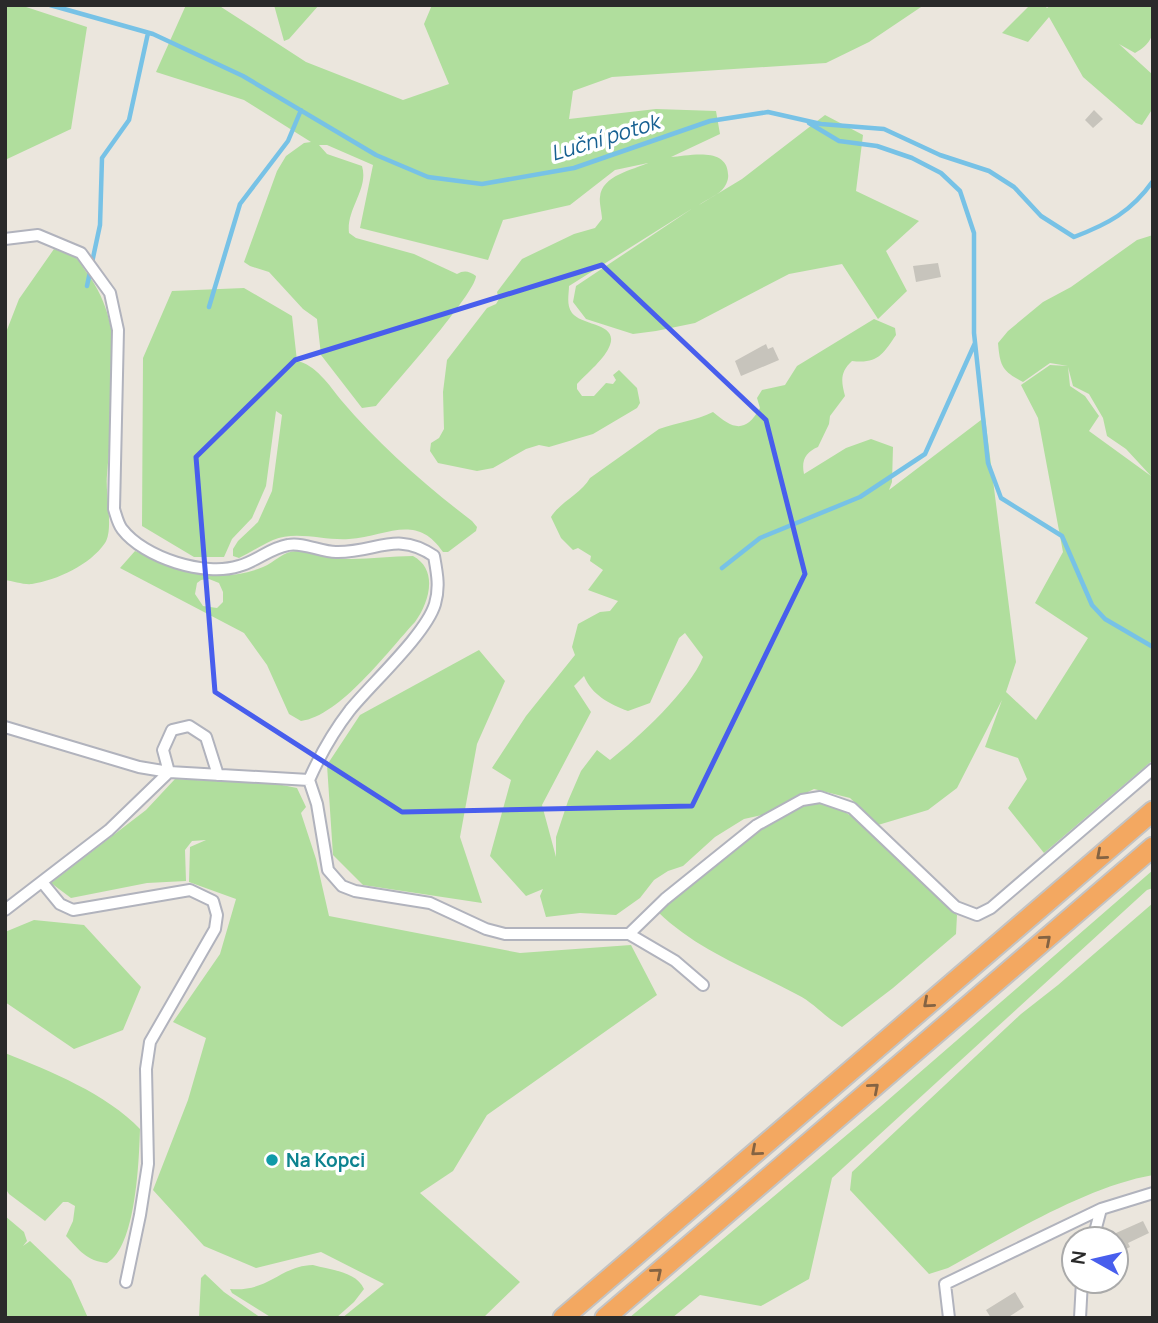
<svg xmlns="http://www.w3.org/2000/svg" width="1158" height="1323" font-family="Manrope,sans-serif">
<rect width="100%" height="100%" fill="#ebe6dd"/>
<path fill="#b0de9d" fill-rule="evenodd" d="M5,5H20L87,27L71,129L5,160Z
M186,5H218L306,62L403,100L449,84L424,24L432,5H924L869,42L826,63L612,77L573,91L569,119L656,109L716,111L720,134L671,157C688,156 727,146 728,174C729,179 726,186 722,190C716,196 705,200 699,205L742,179L825,115L863,135L856,191L919,221L886,251L907,291L878,319L842,264L789,274L695,323L656,331L633,334L586,319L573,302L576,286L693,208L569,286C569,294 566,305 572,313C582,326 618,323 610,345C605,359 587,373 577,384V389L582,396H594L606,383L613,384L616,380L613,375L619,370L637,388L640,403L637,408L593,434L549,447L539,445L526,449L493,468L477,471L438,463L430,451L431,443L439,438L444,429L443,392L447,360L487,308L496,304L499,299L497,292L522,259L574,234L595,228L602,219C602,213 599,203 600,197C602,175 633,170 648,163L615,170L570,205L503,220L488,260L360,228L373,165L327,145H319L327,154L362,166C369,189 346,209 349,233L356,238L414,254L457,274C464,270 469,271 476,276C475,294 393,386 376,406L362,408L321,355L317,319L303,309L269,272L250,266L244,262L277,171L286,156L304,143L311,142L244,100L156,72Z
M274,5H319L289,39L284,41Z
M1030,5H1044L1047,8L1051,5H1153C1153,28 1158,40 1135,53L1119,44L1153,75V108L1142,125L1136,123L1083,77L1049,17L1028,42L1002,33Z
M1153,235V760L1044,853L1008,808L1027,779L1018,758L985,747L1002,700L957,788L928,810L878,825L850,798L814,789L762,815L744,819L715,837L683,866L668,871L654,880L640,898L616,915L580,913L546,917L540,896L543,889L526,896L490,856L511,780L492,768L526,716L575,655L572,647L578,624L600,612L610,611L618,601L588,590L603,570L590,561L591,556L578,548L573,550L561,538L551,517C561,501 581,494 590,478L659,429C678,422 695,421 713,412C733,429 745,434 760,408L757,398L762,390L785,385L797,366L874,319L895,328L896,335C883,354 878,364 852,361C840,372 841,381 845,396L830,416L829,424L818,447C806,452 801,460 804,474L846,448L871,439L893,447L892,482L889,490L985,417L1016,662L1006,692L1036,720L1088,638L1035,603L1063,552L1038,418L1021,385L1050,365L1068,366L1050,363L1023,382C1002,371 1000,366 998,343L1008,331L1043,302L1071,287L1137,240ZM1068,367L1073,386L1089,394L1103,418L1107,436L1126,449L1151,476L1089,431L1099,416L1085,396L1070,386ZM685,633L703,657C690,690 638,738 610,760L597,750L581,771L568,801L556,837V857L542,805L591,712L574,686L584,676C592,695 609,704 628,711L650,703L679,638Z
M54,249C59,251 69,252 74,256C79,259 83,268 87,273C130,330 112,408 107,475C105,494 114,529 105,543C90,565 57,580 32,584C24,585 13,581 5,580V335L19,299Z
M244,288L292,316L297,361C315,364 330,386 341,400C379,445 425,485 472,521L477,527L476,531L448,552H443C416,512 386,537 349,539C325,541 296,530 273,540C262,545 251,552 239,558L233,556V549L238,541L258,522L272,491L282,415L276,411L266,486L252,518L232,539L224,557H194L142,526L143,358L172,291Z
M135,551C177,569 218,586 263,567C275,562 283,551 297,551C310,550 320,557 333,558C359,561 386,556 413,556C439,570 429,603 415,622C388,651 340,716 301,721L289,714L267,665L244,633L120,568ZM209,579L219,583L223,592V602L217,608L203,606L195,594L197,583L201,580Z
M479,650L505,681L477,744L460,837L482,903L363,885L333,855L327,765L360,715Z
M175,779L277,784L297,788L306,807L301,813L316,859L329,916L520,953L631,945L657,995L487,1115L453,1171L420,1193L520,1282L483,1318H342L384,1284L321,1252L256,1268L204,1246L153,1190L188,1100L206,1038L173,1022L220,954L236,899L189,882L190,847L206,840L192,841L185,850L186,881L147,883L71,898L51,883L146,810Z
M818,802L836,807L853,817L957,915L956,934L893,988L842,1027C826,1018 814,1003 798,995C750,969 698,951 658,912L754,834L790,811Z
M1153,870V888L1147,890L832,1178L809,1279L761,1306L700,1295L672,1318H629L880,1107Z
M1153,903V1175C1085,1187 1008,1235 948,1268L929,1274L850,1190L852,1172L1021,1014L1058,985Z
M34,920L84,925L141,987L123,1030L74,1049L5,1002V932Z
M5,1053C50,1071 107,1094 140,1129C139,1161 136,1247 107,1263C87,1261 79,1250 66,1236L73,1221L75,1206L68,1202H63L45,1221L9,1194L5,1188Z
M5,1216L24,1232L27,1241L23,1246L30,1241L71,1280L88,1318H5Z
M313,1265C330,1270 356,1271 364,1289L354,1302L336,1318H272L232,1293L230,1289C270,1292 279,1266 313,1265Z
M205,1274L224,1292L261,1318H199L201,1278Z"/>
<g fill="none" stroke-linecap="round" stroke-linejoin="round">
<path stroke="#77c2e6" stroke-width="4.5" d="M50,5L153,34L243,76L376,155L428,177L482,184L574,168L710,121L768,112L821,124L884,129L940,155L989,171L1014,187L1041,216L1074,237C1108,224 1131,212 1153,181
M809,123L839,141L877,146L912,158L941,173L960,191L974,233V333L988,463L1001,498L1062,536L1092,605L1105,619L1153,647
M87,286L100,225L102,158L129,120L148,33
M209,307L240,204L288,141L301,110
M722,568L760,538L860,497L925,454L975,343"/>
</g>
<path fill="#c7c4bc" d="M1094,110L1103,119L1093,128L1085,120Z
M938,263L941,277L916,282L913,266Z
M766,344L768,349L773,347L779,360L741,376L735,361Z
M1143,1221L1149,1233L1128,1243L1130,1247L1116,1254V1233Z
M1015,1292L1024,1307L1007,1318H991L986,1310Z"/>
<g fill="none" stroke-linecap="round" stroke-linejoin="round">
<defs>
<path id="street" d="M5,239L38,235L81,253L110,293L118,330L114,509C116,515 118,524 122,529C144,558 205,577 239,566C257,561 270,548 288,545C303,542 321,552 336,552C376,553 396,530 434,556C437,573 440,587 435,604C426,634 372,683 350,710C333,732 320,755 309,780L317,804L328,870L342,886L355,891L430,903L486,929L505,934H629L675,961L703,985
M5,727L139,767L169,772L309,780
M169,772L163,750L172,730L189,726L206,737L218,775
M42,882L60,904L73,910L190,890L213,901L217,915L215,929L150,1042L146,1069L148,1164L140,1215L126,1282
M5,910L109,830L169,772
M629,934L665,899L757,825L802,800L820,797L852,808L956,907L977,915L991,908L1153,769
M1093,1239L1101,1209
M949,1318L945,1284L1101,1209L1153,1193
M1080,1318L1082,1281"/>
<path id="highway" d="M563,1318L1153,811
M605,1318L1153,847"/>
</defs>
<use href="#street" stroke="#b1b3bd" stroke-width="14"/>
<use href="#highway" stroke="#c3c3c3" stroke-width="23"/>
<use href="#street" stroke="#fff" stroke-width="10"/>
<use href="#highway" stroke="#f3a861" stroke-width="19"/>
</g>
<defs><path id="oneway-chevron" d="M-2-3.5L2.5 0L-2 3.5" fill="none" stroke-width="1.6" stroke-linecap="round" stroke-linejoin="round" transform="scale(1.75)"/></defs>
<g stroke="#846343">
<use href="#oneway-chevron" transform="translate(1101 855) rotate(139)"/>
<use href="#oneway-chevron" transform="translate(1046 940) rotate(-41)"/>
<use href="#oneway-chevron" transform="translate(928 1003) rotate(139)"/>
<use href="#oneway-chevron" transform="translate(874 1088) rotate(-41)"/>
<use href="#oneway-chevron" transform="translate(756 1151) rotate(139)"/>
<use href="#oneway-chevron" transform="translate(657 1273) rotate(-40)"/>
</g>
<path fill="none" stroke="#485eed" stroke-width="5" stroke-linejoin="round" d="M602,265L766,420L805,574L692,806L402,812L215,692L196,457L295,360Z"/>
<circle fill="#0f9aa8" stroke="#fff" stroke-width="2.5" cx="272" cy="1160" r="7"/>
<g text-anchor="middle" stroke-width="7" stroke-linejoin="round" paint-order="stroke">
<g font-size="19" font-weight="bold" fill="#0d838f" stroke="#fff" text-anchor="start">
<text x="286" y="1167">Na Kopci</text>
</g>
<g font-size="21" font-style="italic" fill="#176092" stroke="#fff">
<text transform="translate(605 138) rotate(-17)" y="7">Luční potok</text>
</g>
</g>
<rect width="1158" height="1323" fill="none" stroke="#2a2a2a" stroke-width="14"/>
<g transform="translate(1095 1260) rotate(278)"><circle r="33" fill="#ffffff" stroke="#aaaaaa" stroke-width="2"/>
<path d="M0-5L12 26L0 18L-12 26Z" fill="#485eed"/>
<text y="-10" font-size="19" font-weight="bold" text-anchor="middle" fill="#2a2a2a">N</text>
</g>
</svg>
